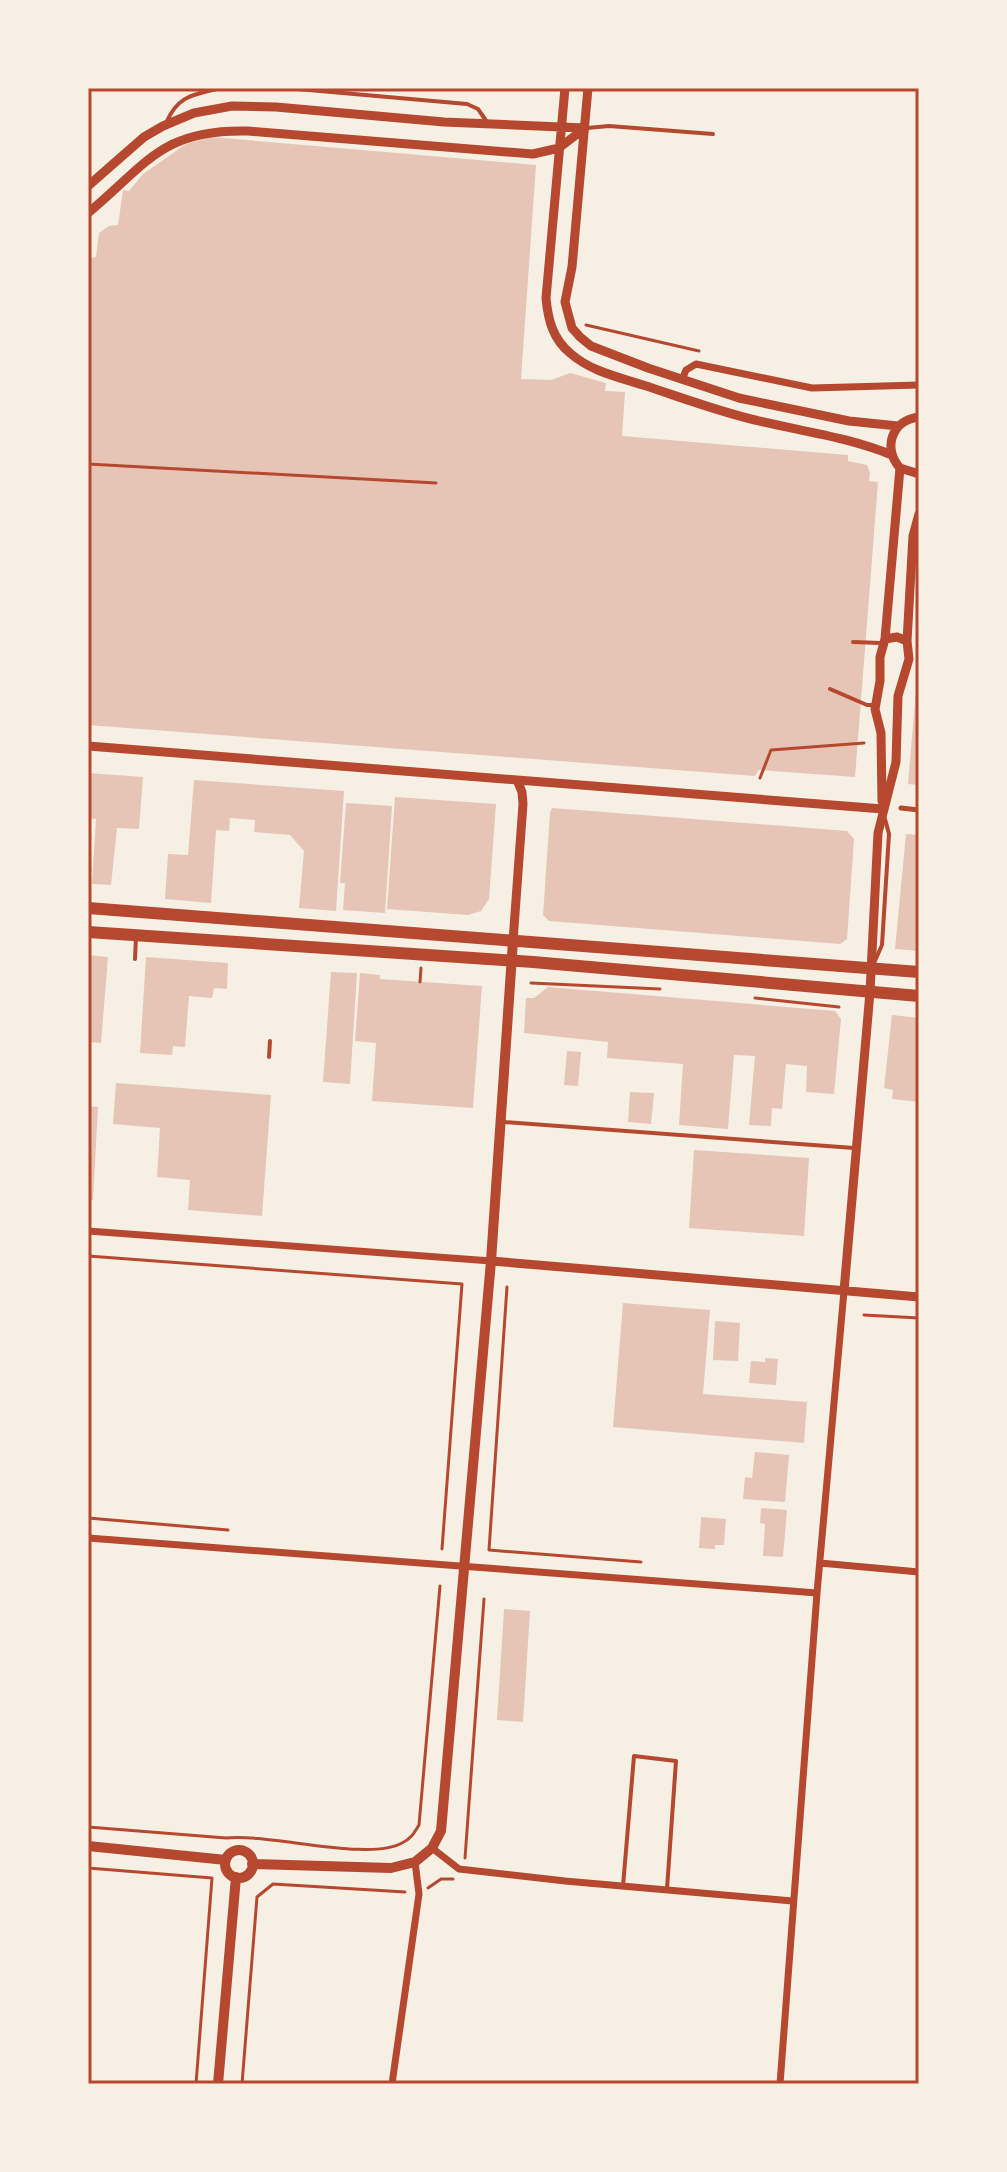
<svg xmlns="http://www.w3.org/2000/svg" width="1007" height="2172" font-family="Bitter,serif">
<rect width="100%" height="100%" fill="#f6efe4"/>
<path fill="#e6c5b7" d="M212,137L536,165L521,379L551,380L570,373L606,383L605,391L625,392L622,436L848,455V461L867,465L870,473L869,481L878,482L855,777L759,770L755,776L88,725V258L96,257L99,233L109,226L118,225L123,190L129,191L143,174L186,144Z
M917,679H919V785L908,784Z
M88,773L143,777L139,829L117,828L111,885L92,884L96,819L88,818Z
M194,780L344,791L336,911L299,908L304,851L290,835L254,832L255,820L230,818L229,831L216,830L211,903L165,899L168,854L188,855Z
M395,797L496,804L489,899L481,911L468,915L387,909Z
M346,803L392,806L385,913L343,910L345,883H340Z
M552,808L847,831L854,839L847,939L840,944L549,921L543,915L550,813Z
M906,834L919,835V951L895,949Z
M88,955L108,957L101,1043L88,1042Z
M146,957L228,963L227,989L214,988L212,998L189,996L185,1047L173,1046L172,1055L140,1053Z
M331,972L357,973L350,1084L323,1082Z
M360,973L380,975V979L482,986L473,1108L372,1101L376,1043L355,1041Z
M548,987L835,1011L841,1019L834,1094L806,1092L807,1066L786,1064L782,1109L772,1108L771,1126L749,1125L755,1056L734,1055L728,1129L679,1125L683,1064L607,1058L608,1042L524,1033L526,998H534Z
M892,1015L919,1018V1102L892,1099L893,1090L884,1088Z
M567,1051L581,1052L578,1086L564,1085Z
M116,1083L271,1095L262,1216L188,1210L190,1180L157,1177L160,1128L113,1124Z
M630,1092L654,1093L651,1124L628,1122Z
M88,1106L98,1107L93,1200H88Z
M694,1150L809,1158L804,1236L689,1228Z
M623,1303L710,1310L703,1394L807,1402L804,1443L613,1427Z
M715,1321L740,1323L738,1361L713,1360Z
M765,1358L778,1359L776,1385L749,1383L751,1361L765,1362Z
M755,1452L789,1455L785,1502L743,1499L745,1477L752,1478Z
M761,1508L787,1510L783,1557L763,1556L765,1524L760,1523Z
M701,1517L726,1519L724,1545H715V1549L699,1548Z
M504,1609L530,1611L523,1722L497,1720Z"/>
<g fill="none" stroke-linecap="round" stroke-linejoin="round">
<path stroke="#b5482f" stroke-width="3" d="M586,325L699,351
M88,464L436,483
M760,778L771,750L864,743
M420,982L421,968
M531,983L660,989
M755,998L839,1007
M88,1256L462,1284L442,1549
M507,1287L489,1550L641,1562
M864,1315L919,1318
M88,1518L228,1530
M88,1827L226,1838C269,1833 368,1862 402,1843C411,1839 414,1833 419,1825L440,1586
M465,1858L484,1599
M88,1868L212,1878L196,2084
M428,1888L441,1879H453
M242,2084L257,1897L273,1884L405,1892"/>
<path stroke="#b5482f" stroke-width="4" d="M286,88L467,104L478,109L487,122
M166,123C178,95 193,95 221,88
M587,128L609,126L713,134
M853,642L881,643
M830,689L867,705H874
M135,959L136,937
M874,963L882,945L889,834L885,819
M269,1057L270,1041
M504,1122L854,1148
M623,1886L634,1756L676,1761L667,1889"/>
<path stroke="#b5482f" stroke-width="5" d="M901,808L919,810"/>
<path stroke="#b5482f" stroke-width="7" d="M682,380L686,370L696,364L812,388L919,385
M88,1231L491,1261
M88,1538L817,1593
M820,1563L919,1572
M432,1848L459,1869L565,1881L792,1901
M392,2084L419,1894L415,1862
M780,2084L817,1593L844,1291"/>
<path stroke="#b5482f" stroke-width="9" d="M565,88L546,298C548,320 553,339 570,353C590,371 618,377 643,385C680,397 717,411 755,420C801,431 848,437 892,455
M588,88L572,267L565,302L572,328L580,337L591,346L648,368L739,398L849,421L898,426
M88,186L144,137L163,126L194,113L232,106L276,107L444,122L585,128
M88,213C148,163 162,129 248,131L533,154L559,148L585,128
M919,417C892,420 882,448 900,468L919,474
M885,639L897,637L907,641
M88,746L883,809
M882,801L881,733L875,709L880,681V657L885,639L900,468
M513,941L523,804L522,792L517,780
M491,1261L919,1297
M844,1291L870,992L878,833L896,762L898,696L909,659L907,641L913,536L919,514"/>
<path stroke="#b5482f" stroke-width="10" d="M88,1846L226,1860
M225 1864a14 14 0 1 1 28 0a14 14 0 1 1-28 0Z
M252,1864L391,1868L415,1862L432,1848L441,1831L491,1261L513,941
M218,2084L236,1877"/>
<path stroke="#b5482f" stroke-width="12" d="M88,908L919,972
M88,932L533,962L919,996"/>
</g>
<rect width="1007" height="2172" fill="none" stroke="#f6efe4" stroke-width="180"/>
<rect x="90" y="90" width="827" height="1992" fill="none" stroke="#b5482f" stroke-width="3"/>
</svg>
